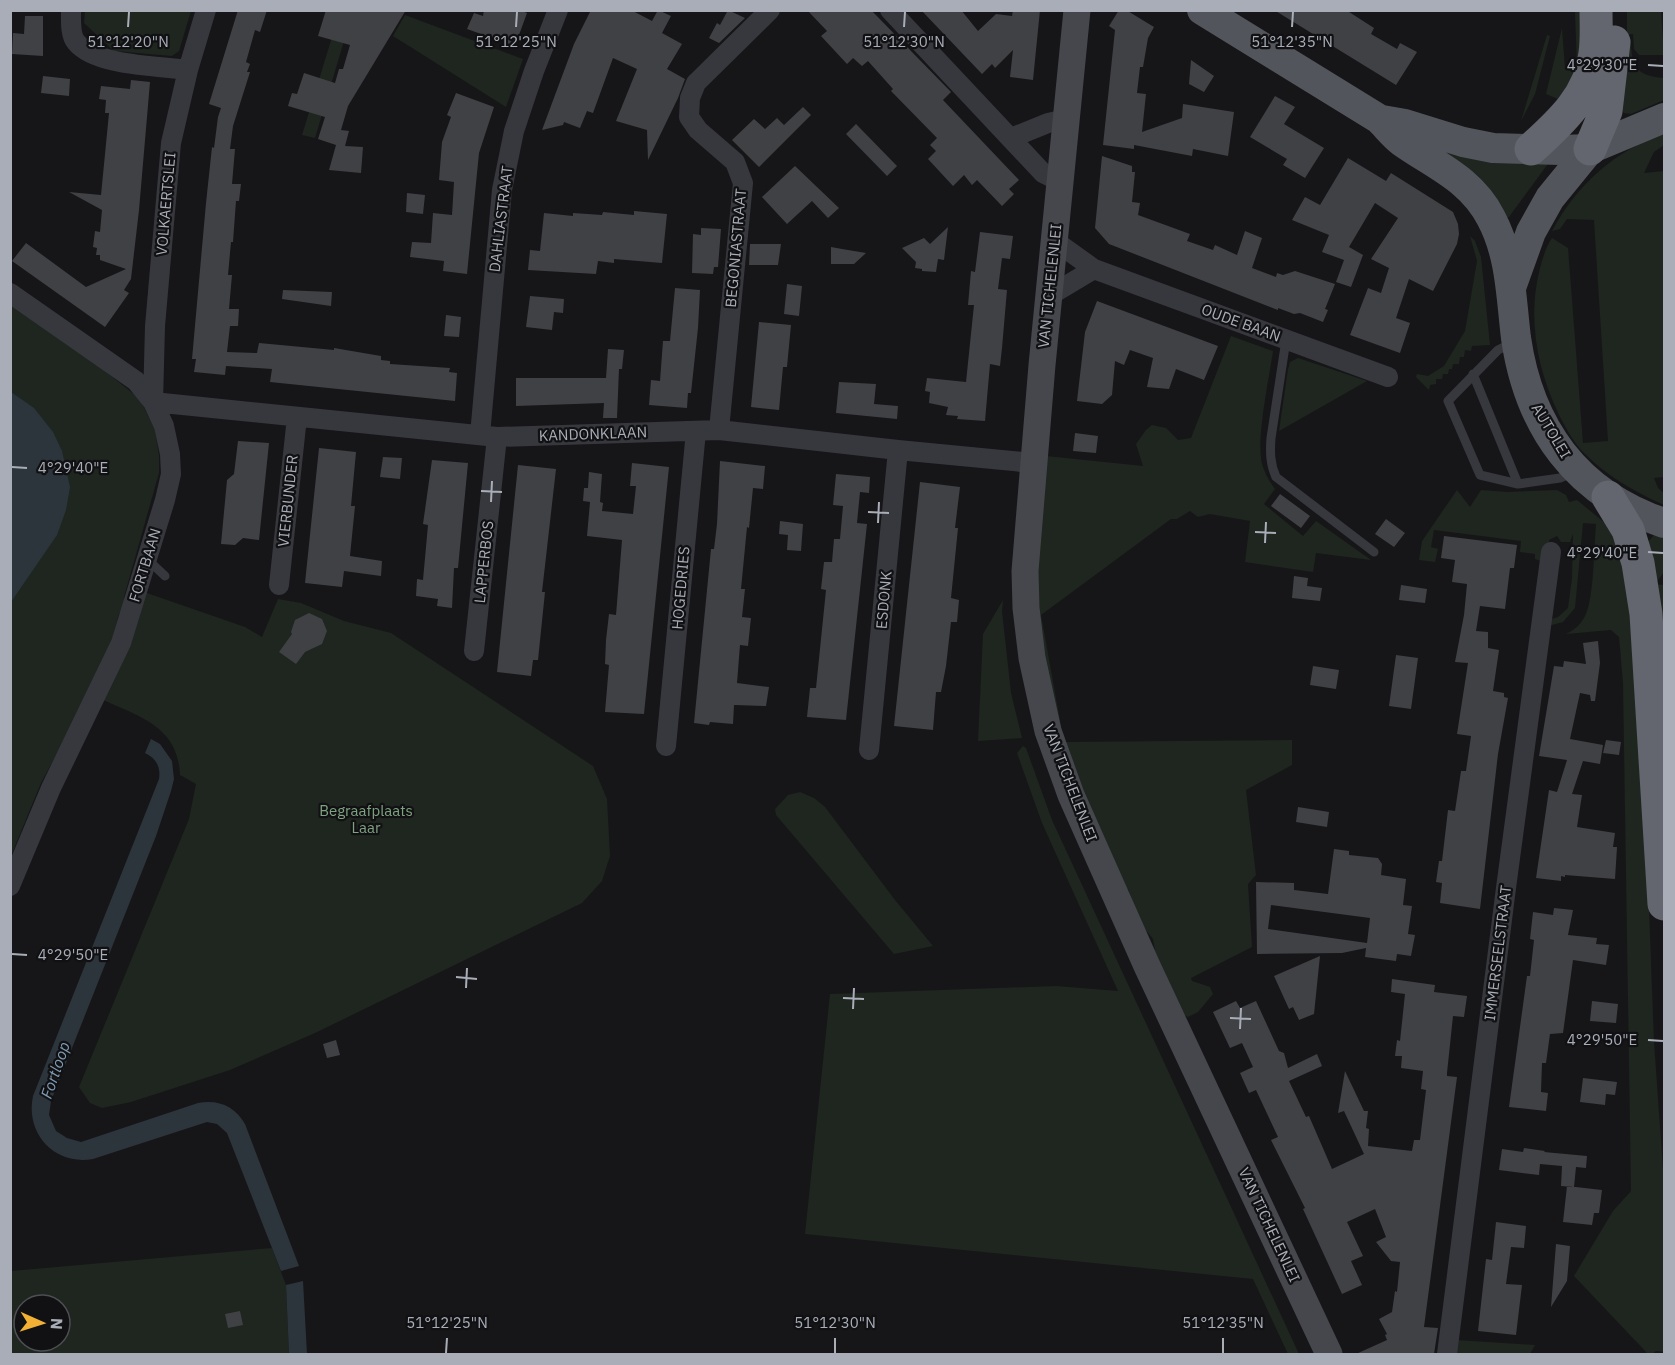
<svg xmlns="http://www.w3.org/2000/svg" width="1675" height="1365" font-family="'IBM Plex Sans',sans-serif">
<rect width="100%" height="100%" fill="#161618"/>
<path fill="#1e261f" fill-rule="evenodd" d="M85,11H191L179,51L172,56L114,51L84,23Z
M340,11H353L315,138L302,135Z
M1575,11H1584L1582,64L1577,82L1565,102L1546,94L1562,28L1565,69H1577Z
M1627,11H1661L1664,55H1639L1634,49L1633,34L1627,35Z
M405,15L523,59L506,107L393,36Z
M1547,35L1550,36L1535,94L1521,121Z
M1631,39C1631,66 1636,76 1664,78V100L1631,114L1624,113L1619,106L1626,40Z
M1664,134V145L1654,152L1644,173L1664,171V477L1654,478L1658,488L1664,493V505C1633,491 1605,475 1581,450C1572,440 1565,426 1559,415C1537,369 1527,318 1540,268C1543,258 1546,246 1552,238L1568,248L1583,443L1608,441L1594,220L1567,219L1560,229L1552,231C1576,186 1615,150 1664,134Z
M1441,150L1550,161L1509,217L1503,218Z
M1470,236L1475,241L1481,257L1490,345L1472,346L1471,351L1465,350L1464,357H1460L1459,364H1453L1452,369H1449L1448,374H1443L1442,379H1436V384L1430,385L1429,390L1416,377L1417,374L1428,376L1444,366L1465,331L1477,261Z
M11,305L100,367L140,399L155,430L159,455V473L124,597L126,601L124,609L119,614L112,640L88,696L41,783L11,856Z
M1231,336L1273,351C1269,379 1256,439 1262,464C1265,474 1269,481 1275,489L1264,504L1303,536L1316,521L1371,560L1316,553L1313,572L1245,562L1250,521L1210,514L1198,517L1190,511L1177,519H1171L1041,615L1063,737H1056L1034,593L1046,456L1143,466L1136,444L1146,430L1152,425L1166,428L1178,440L1191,438Z
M1298,358L1367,381L1279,431L1288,369L1290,362Z
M1457,490L1470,507L1481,490L1507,492L1557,490L1566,495L1569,502L1577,500L1605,523L1629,563L1647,854L1654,1042L1664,1183V1352L1656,1351L1652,1354H1648L1574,1276L1613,1211L1631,1191L1623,683L1619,637L1611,630L1566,634C1575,630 1582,623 1586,614C1594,596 1594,546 1596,524L1583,523L1575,608L1563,622L1548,626L1549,620L1558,617L1568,608L1572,578L1573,534L1570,542H1561L1557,536L1549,540L1551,549L1541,561L1535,559V554L1520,552L1521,541L1434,530L1431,547L1438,549L1435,562L1419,560L1422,541Z
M1654,535L1664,538V572L1655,584L1664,585V796L1646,544Z
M141,591L245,627L262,637L278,599L301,603L344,621L391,633L593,766L607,799L610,856L602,881L582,903L315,1033L230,1070L131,1102L102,1108L90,1103L79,1087L189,819L196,784L180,775C178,724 136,716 97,697Z
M1003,600L1002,611L1011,693L1022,738L978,741L983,634Z
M1292,740V765L1246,790L1256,875L1248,884L1252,947L1191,978L1192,981L1210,987L1213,994L1198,1012L1188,1017L1181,1013L1156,957L1153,939L1140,923L1128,889L1119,887L1064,742Z
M1023,746L1026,748L1052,820L1299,1354H1288L1253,1279L805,1234L830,994L1056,986L1118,991L1042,823L1017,753Z
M800,792L814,798L825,807L895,900L933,946L894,954L776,815L775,809L788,795Z
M272,1248L286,1285L289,1354H11V1271ZM24,1305H60V1341H24Z
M1457,1340L1535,1345L1530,1354H1455Z"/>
<path fill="#2c353c" d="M11,392L34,408L53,432L62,451L70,487L66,510L57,535L11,602Z
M151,739L160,744L172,761L174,779L171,791L156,836L51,1101L49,1115L56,1131L67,1138L81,1142L198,1103C218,1099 235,1106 245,1124L299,1266L281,1271L227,1133L217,1124L207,1122L93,1159C54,1166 25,1133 33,1096L159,779C161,767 156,758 145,753Z
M303,1281L307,1354H289L286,1285Z"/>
<path fill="#404145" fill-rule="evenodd" d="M238,10H267L260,32L255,30L246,62L250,64L247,72H250L233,126L230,149H235L232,184H241L239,201H236L233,242H231L228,275H232L229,309H239L238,326H230L227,352L257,353L259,343L334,350V348L381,356V360L390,361V364L450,368L449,372L457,373L455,401L270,382L272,369L226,366L225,375L194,372L196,359H192L206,203L212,147L214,148L218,117L221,108L209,104Z
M326,10H406L348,106L341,130L349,131L345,146L363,147L361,173L329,170L336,145L318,139L325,117L288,106L292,93L297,94L304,73L335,83L339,69H343L350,45L318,36Z
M484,10H520L527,13L515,46L467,29L474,13L483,16Z
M591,10H631L652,21L658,10L671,16L662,33L682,44L667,69L685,79L678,98L648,160L647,130L616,121L637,69L613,58L593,113L587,111L580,128L564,122L563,125L542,130L574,44Z
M728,10L745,18L719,43L709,38L717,23L720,25Z
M807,10H871L951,92L943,100L1019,180L1009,189L1014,194L1002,206L977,180L972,185L964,175L953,186L928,159L936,151L930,145L937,138L891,91L893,89L868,61L862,66L853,58L847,64L821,36L827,31Z
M921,10H961L978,31L996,14L1012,16L1013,10H1040L1033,80L1010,77L1013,50L995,68L992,64L982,74Z
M1119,10H1126L1154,27L1148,38L1143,67H1140L1137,93L1146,94L1142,132L1182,118L1183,104L1234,112L1228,156L1193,149L1192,156L1134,145V149L1103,145L1115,30L1109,26Z
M1274,10H1346L1374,28L1371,34L1397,49L1400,43L1417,52L1396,85Z
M25,16H43V56L12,54L13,33L24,34Z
M1191,60L1214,76L1204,92L1189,84Z
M43,76L70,79L69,96L41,93Z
M131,80L150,82L139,210L131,279L124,290L129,293L105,327L12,261L26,243L86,287L126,269L100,260V255H96L97,248L93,247L95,231L100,232L102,210L69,192L101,195L109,113H105L106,100L99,99L101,86L130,89Z
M456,93L494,107L479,153L467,274L443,271L444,261L410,257L412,242L431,243L433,213L452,215L454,182L439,180L442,142L451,117L447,115Z
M1275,96L1295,107L1284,124L1324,148L1305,178L1283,165L1287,159L1250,137Z
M803,107L811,115L759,167L732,140L754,119L765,129L777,118L784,125Z
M856,124L897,166L887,176L846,134Z
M1102,156L1132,166V172H1135L1132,202L1140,203L1138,215L1190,234L1187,241L1213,250L1215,245L1237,255L1245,231L1262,238L1252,268L1276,277L1277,273L1283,275L1295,271L1335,284L1325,309L1328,310L1323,322L1300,313L1294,314L1278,308V310L1109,244L1095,228Z
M1348,158L1386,181L1391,173L1453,212L1458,224L1459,234L1457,244L1433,291L1409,279L1396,318L1410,323L1400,353L1350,335L1368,288L1381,293L1389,268L1371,259L1398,218L1375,203L1349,247L1363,255L1351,287L1336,282L1344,260L1322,252L1329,235L1292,220L1305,197L1320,205Z
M795,166L839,208L828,218L812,201L787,224L762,197Z
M407,193L425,195L423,214L406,212Z
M634,211L667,214L662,263L614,259V263L598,261L596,274L528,270L530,250L540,251L544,213L573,216V213L602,215L603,212L634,215Z
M948,227L944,260L938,259L936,272L922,271V269L915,268L916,262L902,248L924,238L930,244Z
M701,228L721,229L718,267H714L713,274L692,273L693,234L701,235Z
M980,232L1013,236L1010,259L1002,258L998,289L1007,290L1002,348L1000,366L990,364L985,421L957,419L958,416L946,415L948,407L929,403L930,392L925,391L927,378L966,382L974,305H968L971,271L975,272Z
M750,244H781L778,265H749Z
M831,247L842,249L866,253L854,264H831Z
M787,284L802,286L799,316L784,314Z
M675,288L700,290L698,328L691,393H688L687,408L649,405L651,380L660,381L663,341H670Z
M283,290L332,292L331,306L282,299Z
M530,296L564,299L563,313L554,312L552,330L526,327Z
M1097,301L1218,346L1204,380L1176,369L1169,389L1147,387L1153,358L1130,350L1124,365L1115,361L1112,395L1102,404L1077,401L1085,332Z
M446,315L461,317L459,337L444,336Z
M759,322L791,325L787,367H783L779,410L751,407Z
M608,349L624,350L622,369H619L617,418H603L604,403L516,406V378H606Z
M839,382L876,384L874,404L898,406L897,419L836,413Z
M1075,433L1098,436L1096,453L1073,451Z
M238,441L269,443L259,540L243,538L235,545L221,544L227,480L234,474Z
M319,448L356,452L351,506H355L350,556L382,561L381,576L344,571L342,587L305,583Z
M383,457L402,458L400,479L380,477Z
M432,460L468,463L458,568H454L452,608L437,606L438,599L416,596L417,579L423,580L428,525L423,524Z
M720,461L765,466L763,489L753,488L749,528L747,527L741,589H745L742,617L751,618L748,646L740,645L737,683L769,687L766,706L734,705L733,724L710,722L709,725L694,723L711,549H714L717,524Z
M632,463L669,467L644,714L605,712L609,665L605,664L606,640L609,614L616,615L622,540L587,536L590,502L583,501L584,488H588L589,472L602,474L600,502L603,503L602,511L633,514L636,486H630Z
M518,465L556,469L542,592H545L538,660H533L531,676L497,672Z
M836,474L870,477L869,493L860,492L857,523L867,524L846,720L807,717L810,688H816L826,590L821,589L824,562H832L834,539H840L843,506L833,505Z
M920,482L960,487L955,528H958L951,598L959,600L957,622H951L946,666L941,692H936L933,730L894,726Z
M1280,494L1310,516L1301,528L1271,506Z
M1386,519L1405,533L1394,547L1375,534Z
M780,521L803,524L801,551L787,550L788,535L779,534Z
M1444,536L1517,545L1514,568H1510L1505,609L1480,606L1476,631L1488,632V648L1499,650L1493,691L1504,693V697L1508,698L1498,754L1480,909L1440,903L1442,883L1436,882L1439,861H1442L1448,810L1455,811L1461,771H1466L1471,736L1457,734L1468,663L1455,662L1464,615L1467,584L1452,582L1455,560L1441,558Z
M1294,576L1308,578L1307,586L1322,588L1320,601L1292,598Z
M1401,585L1427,589L1425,603L1399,600Z
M309,613L322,619L327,631L322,644L305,652L296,664L279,652L292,634L291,632L295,620Z
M1598,641L1600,663L1595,701H1591L1590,695L1580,693L1570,739L1603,745L1600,764L1583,761L1572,794L1582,795L1577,827L1615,833L1613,847H1617L1615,879L1565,875V877L1561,876V881L1536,878L1549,790L1557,792L1567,760L1539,756L1554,666L1563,667L1564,661L1586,664L1583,643Z
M1396,655L1418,658L1411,709L1389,706Z
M1313,666L1339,670L1336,689L1310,685Z
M1606,740L1621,742L1619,755L1603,753Z
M1298,807L1329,812L1327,827L1296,822Z
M1334,849L1349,851V855L1378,858L1382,864L1381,875L1406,879L1403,905L1412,906L1408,934L1415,935L1411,956L1397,954L1396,961L1365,957L1366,948L1342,953L1257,954L1256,882L1294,883V890L1328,894ZM1271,905L1370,918L1367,943L1268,929Z
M1554,908L1573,910L1568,935L1597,938L1596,944L1609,945L1606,965L1573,960L1563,1033L1550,1034L1546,1063H1542L1541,1092L1548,1093L1546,1111L1509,1107L1527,976H1530L1534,940L1530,939L1533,912L1553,915Z
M1320,956L1314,1014L1299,1020L1293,1007L1289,1009L1274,976Z
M1392,979L1435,985L1434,992L1467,996L1464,1017L1453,1016L1447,1073V1076L1457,1077L1424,1327L1438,1328L1434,1354H1356L1387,1340L1385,1335L1387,1334L1379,1319L1392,1312L1395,1291L1397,1292L1400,1262L1391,1261L1376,1242L1386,1237L1375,1209L1347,1222L1363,1256L1351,1261L1362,1285L1342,1294L1303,1209L1305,1208L1271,1140L1278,1137L1256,1090L1249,1093L1240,1073L1253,1067L1242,1043L1230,1048L1213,1012L1236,1001L1240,1008L1256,1001L1279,1051L1284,1053L1288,1068L1317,1054L1322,1066L1289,1081L1306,1117L1309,1116L1332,1169L1364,1154L1344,1111L1338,1113L1345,1071L1364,1111H1368L1366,1128L1369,1129L1368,1146L1412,1151L1414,1140H1420L1426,1090L1421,1089L1423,1071L1401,1068L1402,1056H1395L1397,1040L1400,1041L1405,994L1391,992Z
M1592,1001L1618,1004L1616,1023L1590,1021Z
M336,1040L340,1055L327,1058L323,1044Z
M1583,1078L1617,1082L1615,1095L1606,1094L1605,1105L1580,1102Z
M1524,1148L1545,1151L1544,1152L1587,1156L1586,1168L1576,1167L1574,1187L1561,1186L1562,1166L1540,1164L1539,1175L1499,1170L1502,1149L1523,1152Z
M1567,1186L1602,1190L1599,1213H1594L1592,1225L1563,1222Z
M1496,1222L1526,1226L1524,1248L1511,1247L1506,1284L1522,1285L1516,1335L1478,1331L1486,1259L1492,1260Z
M1556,1244L1570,1246L1567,1281L1551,1307Z
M240,1311L243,1325L228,1328L225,1314Z"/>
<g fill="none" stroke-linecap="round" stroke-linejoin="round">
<path stroke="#37383d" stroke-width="9" d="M1286,340L1271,438C1270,452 1270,464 1276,477L1374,552
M1512,343L1498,350L1448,401L1480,475L1518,484L1560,478L1574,472
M1473,374L1518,484
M147,559L165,576"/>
<path stroke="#37383d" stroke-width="20" d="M71,10C71,20 70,35 76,42C95,66 159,66 188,70
M890,10L1043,173L1061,182
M1011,138L1048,123L1066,119
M1055,241L1094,269L1388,377
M10,293L136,381L153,402L164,426L170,454L171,474L165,500L121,643L51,788L10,886
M1049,296L1094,269
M153,402L497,437L719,430L898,450L1033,463
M153,402L155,326L171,143L188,70L206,10
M719,430L743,183L735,162L698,130L689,117L690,98L696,83L770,10
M480,435L502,190L514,131L534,71L558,10
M279,585L297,417
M474,651L497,437
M666,746L696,431
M869,750L898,450
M1447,1354L1506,888L1551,552"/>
<path stroke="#45474d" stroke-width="27" d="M1077,10L1042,365L1025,571L1026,608L1032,658L1048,731L1071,795L1147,966L1329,1354"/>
<path stroke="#53555c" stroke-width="30" d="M1202,10L1379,119C1387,127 1394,136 1402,142C1436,166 1471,179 1491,218C1511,255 1511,297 1516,338C1529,428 1577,494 1664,523
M1382,120L1405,124L1463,142L1493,148L1561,150L1590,149L1664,118
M1512,285L1531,232L1550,198L1590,149"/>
<path stroke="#63666e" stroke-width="33" d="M1531,149C1560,123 1591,95 1595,53C1597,39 1596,25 1596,10
M1590,149L1606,111L1614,42
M1608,497L1628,530L1638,563L1646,614L1664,904"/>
</g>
<path fill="none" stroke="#a8adb8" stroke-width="2" d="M128,27L129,12M516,27L517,12M904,27L905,12M1292,27L1293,12M1648,65L1663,66M12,467L27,468M481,491L502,492M491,502L492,481M868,512L889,513M878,523L879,502M1255,532L1276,533M1265,543L1266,522M1648,552L1663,553M12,954L27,955M456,977L477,979M466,988L467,968M843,998L864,999M853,1009L854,988M1230,1018L1251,1019M1240,1029L1241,1008M1648,1040L1663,1041M446,1353L447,1338M835,1353V1338M1223,1353V1338"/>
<g text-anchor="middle" stroke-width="4.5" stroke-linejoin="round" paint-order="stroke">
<g font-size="15" fill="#a8adb8" stroke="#111113">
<text transform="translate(166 204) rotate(-85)" y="5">VOLKAERTSLEI</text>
<text transform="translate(501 219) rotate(-83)" y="5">DAHLIASTRAAT</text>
<text transform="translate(736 248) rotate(-85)" y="5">BEGONIASTRAAT</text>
<text transform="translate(1050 286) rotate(-84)" y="5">VAN TICHELENLEI</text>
<text transform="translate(1241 323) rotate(20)" y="5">OUDE BAAN</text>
<text transform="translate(1551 431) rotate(59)" y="5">AUTOLEI</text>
<text transform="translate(593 434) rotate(-2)" y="5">KANDONKLAAN</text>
<text transform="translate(288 501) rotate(-84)" y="5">VIERBUNDER</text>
<text transform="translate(484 562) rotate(-84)" y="5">LAPPERBOS</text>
<text transform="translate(145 565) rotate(-73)" y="5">FORTBAAN</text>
<text transform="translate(681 588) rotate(-85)" y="5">HOGEDRIES</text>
<text transform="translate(884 600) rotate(-85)" y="5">ESDONK</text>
<text transform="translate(1070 783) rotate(69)" y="5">VAN TICHELENLEI</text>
<text transform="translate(1498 953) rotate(-83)" y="5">IMMERSEELSTRAAT</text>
<text transform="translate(1269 1225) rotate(65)" y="5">VAN TICHELENLEI</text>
</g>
<g font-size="15" fill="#7fa381" stroke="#111113">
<text x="366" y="816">Begraafplaats<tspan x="366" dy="17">Laar</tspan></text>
</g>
<g font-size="16" font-style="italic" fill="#7f9bb3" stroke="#111113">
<text transform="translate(55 1070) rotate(-71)" y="6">Fortloop</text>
</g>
</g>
<g font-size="15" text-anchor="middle" fill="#a8adb8" stroke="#111113" stroke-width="4.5" stroke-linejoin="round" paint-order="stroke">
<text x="128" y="47">51°12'20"N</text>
<text x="516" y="47">51°12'25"N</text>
<text x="904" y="47">51°12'30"N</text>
<text x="1292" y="47">51°12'35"N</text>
<text x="1602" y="70">4°29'30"E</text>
<text x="73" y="473">4°29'40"E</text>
<text x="1602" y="558">4°29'40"E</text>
<text x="73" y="960">4°29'50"E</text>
<text x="1602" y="1045">4°29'50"E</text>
<text x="447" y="1328">51°12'25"N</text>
<text x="835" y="1328">51°12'30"N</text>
<text x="1223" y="1328">51°12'35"N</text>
</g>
<rect width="1675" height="1365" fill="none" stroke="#a8adb8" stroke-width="24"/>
<g transform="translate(42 1323) rotate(93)"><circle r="28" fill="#111113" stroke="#4d4f55" stroke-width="1.5"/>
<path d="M0-4.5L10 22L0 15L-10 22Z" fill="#f2b134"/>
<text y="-9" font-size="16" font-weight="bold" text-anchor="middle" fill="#a8adb8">N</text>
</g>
</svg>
